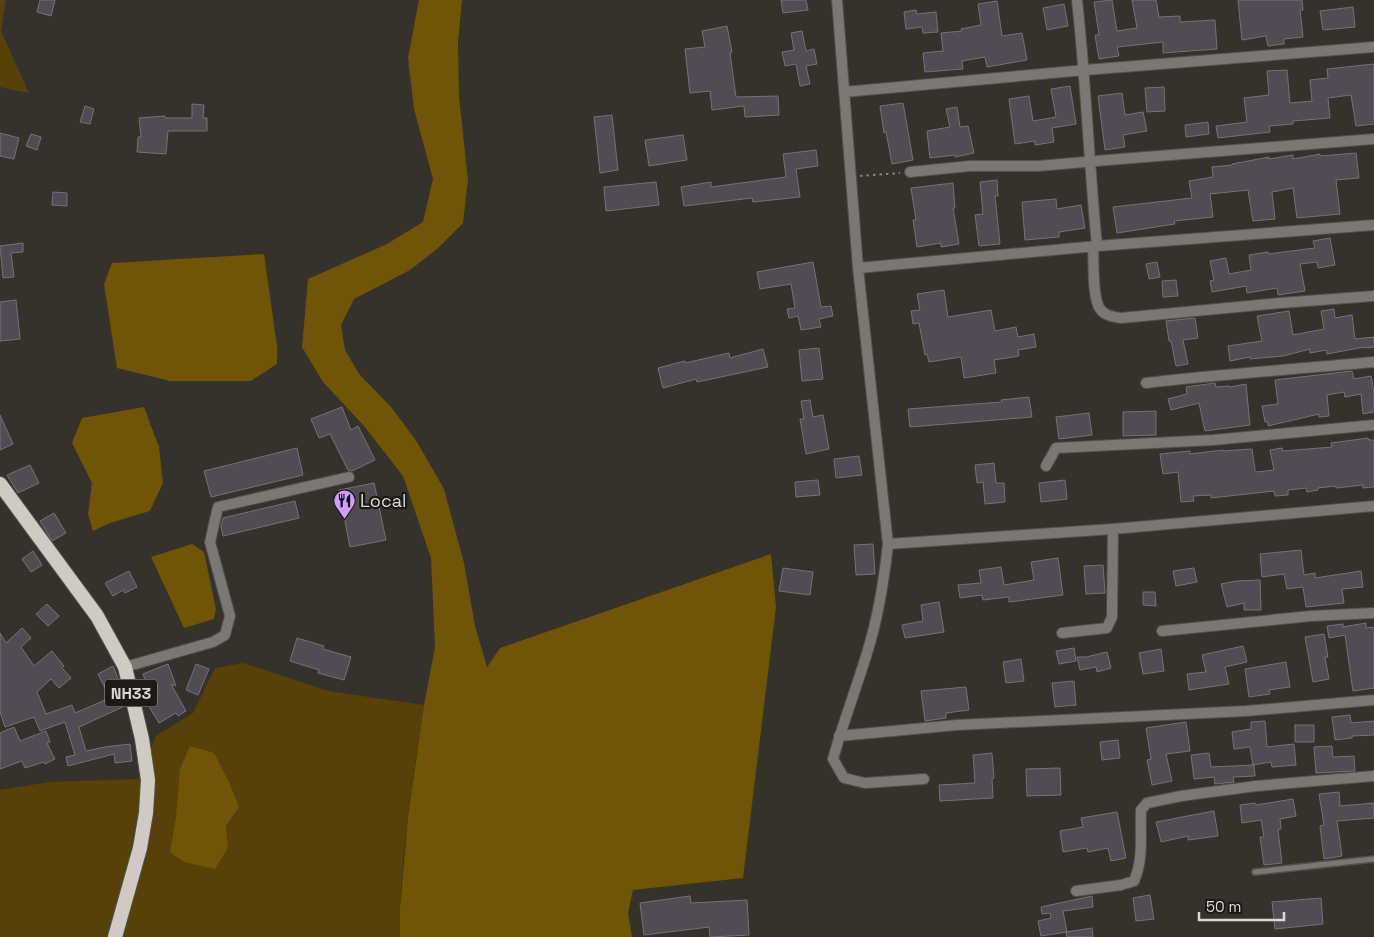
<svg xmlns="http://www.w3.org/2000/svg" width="1374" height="937" font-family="'Space Grotesk',sans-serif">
<rect width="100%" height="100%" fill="#35322b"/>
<path fill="#574109" d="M0,0H6L1,31L29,93L0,87Z
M243,663L328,691L424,705C413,782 399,859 400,937H0V790L50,782L138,779L156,736L193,713L215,668Z"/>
<path fill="#705408" d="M419,0H462L458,42L459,97L468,180L463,223L437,249L410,270L354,299L341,325L345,350L359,374L392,408L417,442L444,489L464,563L475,626L487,667L500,648L771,554L776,607L743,878L633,890L628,913L632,937H400V908L408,817L424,705L435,647L431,558L403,476L364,426L323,382L302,347L308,279L387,244L423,222L433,179L414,109L408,58Z
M264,254L277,346V364L251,381H170L117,368L104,284L112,263Z
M144,407L159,447L163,483L150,511L110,523L93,531L88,514L92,483L72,443L82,418Z
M192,544L204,552L216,609L214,619L184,628L151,557Z
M190,746L214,753L229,782L239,807L226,826L228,848L215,869L184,862L170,852L176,817L180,769Z"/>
<path fill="#4f4c53" stroke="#757179" d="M40,0H55L51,16L37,12Z
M781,0H806L808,10L783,13Z
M1112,0L1117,31L1137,28L1132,0H1156L1159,17L1180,16V22L1215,20L1217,49L1163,53V42L1117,47L1119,56L1099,59L1095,35H1099L1094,2Z
M1238,0H1302L1303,10H1300L1303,37L1284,39V44L1268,46L1266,36L1242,40Z
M997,1L1002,36L1022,33L1027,60L987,67L985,57L962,61L963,69L925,72L923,53L943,51L941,33L962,31L961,29L981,25L978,4Z
M1064,4L1068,26L1047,30L1043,8Z
M1353,7L1355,27L1323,30L1320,11Z
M916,10L917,14L936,12L938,32L923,33L922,27L906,29L904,12Z
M727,26L732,52L730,53L736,97L778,96L779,115L745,117L744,106L712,110L710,91L690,93L685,49L705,47L702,31Z
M802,31L806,51L814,49L817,64L806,66L810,84L800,86L796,64L785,66L782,52L794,50L791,33Z
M1374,64V124L1356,126L1351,95L1328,98L1330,118L1293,121V124L1269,126L1270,132L1218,138L1216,126L1247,122L1244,98L1269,95L1267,71L1287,70L1290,103L1312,101L1310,80L1328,78L1327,69Z
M1070,86L1076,124L1052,128L1054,142L1035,145V141L1015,144L1009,99L1029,96L1033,121L1056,117L1051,89Z
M1164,87L1165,111L1147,112L1145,88Z
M1122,93L1125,115L1143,112L1147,131L1123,135L1125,147L1105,150L1098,96Z
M903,103L913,160L892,164L886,132L884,133L880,106Z
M192,104L204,105L203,118H207V131H168L166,154L137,152L138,137H141L139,118L165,116L166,118H192Z
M85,106L94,109L90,124L80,122Z
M957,107L960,127L968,126L974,153L955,157V155L930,158L927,131L950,127L946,109Z
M612,115L618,170L600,173L594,117Z
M1208,122L1209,134L1186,137L1185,125Z
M0,133L19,138L14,159L0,156Z
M31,134L41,137L37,150L26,146Z
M683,135L687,160L649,166L645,140Z
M816,150L818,166L796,169L800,197L753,202L752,198L684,206L681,187L711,182V187L786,177L783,154Z
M1356,153L1359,178L1336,180L1340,214L1297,218L1293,188L1272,192L1275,219L1253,221L1248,190L1210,194L1213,217L1174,221L1175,224L1117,233L1113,207L1192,198L1189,181L1213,177L1212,167L1232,165V164L1269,157V159L1293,155V159L1320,154V156Z
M997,180L998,196H995L1000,244L979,246L975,215L983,214L980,182Z
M656,182L659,205L606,211L604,187Z
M953,183L955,208H953L959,244L941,247V243L917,247L913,220H916L911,188Z
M53,192L67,193V206L52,205Z
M1056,199L1057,209L1081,205L1085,228L1059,232V237L1025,240L1022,202Z
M1330,238L1335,265L1318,268L1317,262L1300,264L1305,291L1278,295L1277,288L1247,293L1246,286L1212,292L1210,281L1214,280L1210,261L1226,258L1229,274L1251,270L1249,255L1268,252V254L1315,248L1313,241Z
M23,243V252L11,253L14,277L3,278L0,246Z
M813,262L821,307L831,306L833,316L819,319L821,327L801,330L798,316L789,318L787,309L795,308L791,284L760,289L757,272Z
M1157,262L1160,277L1149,279L1146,264Z
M1176,280L1178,296L1163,297L1162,281Z
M944,290L948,317L991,310L995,331L1016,327L1018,337L1034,334L1036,347L1018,350L1019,356L994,360L996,373L964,378L961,357L929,362L927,354L925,355L919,323L913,324L911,311L920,310L917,294Z
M16,300L20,339L0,341V302Z
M1334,309L1335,318L1352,315L1355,339L1374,337V347L1364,348V347L1327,354L1326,350L1310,353V349L1283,356L1250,359V357L1230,361L1228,346L1262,341L1257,316L1289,311L1293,335L1324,329L1321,311Z
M1195,318L1198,338L1183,340L1188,364L1176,366L1171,341H1169L1166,321Z
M819,348L823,379L802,381L799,350Z
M763,349L768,367L697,382L696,379L663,388L658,368L685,361V363L729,353L730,358Z
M1352,371L1354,379L1371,376L1374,392V412L1363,414L1361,394L1345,397L1344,392L1327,395L1329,416L1319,417V414L1268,426V422H1265L1262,406L1278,404L1275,380Z
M1215,383L1216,387L1229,386L1230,387L1246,384L1250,425L1205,431L1199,403L1171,410L1168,399L1187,394L1186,387Z
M1029,397L1032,417L910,427L908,409L1002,402L1001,400Z
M810,400L813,417L823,415L829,449L806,454L800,419H804L801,401Z
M342,407L351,430L358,426L375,460L352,471L348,470L330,434L319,438L311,419Z
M1156,411V435L1123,436V412Z
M1089,413L1092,435L1059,439L1056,417Z
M0,415L13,444L0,450Z
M1368,438L1369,440H1374V487L1363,488V485L1336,488V486L1318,488V490L1307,492L1306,488L1288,490V495L1275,496L1274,491L1211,498V495L1193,496L1194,501L1181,502L1178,472L1163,474L1160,454L1190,451V454L1223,450V451L1252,449L1255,470L1257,472L1274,470L1270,450L1282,448L1283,451L1332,447L1331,443Z
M297,448L303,475L211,497L204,471Z
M859,456L862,475L836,478L834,459Z
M994,463L996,483H1004L1005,502L985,504L983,482L977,483L975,465Z
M30,465L39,483L18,493L7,475Z
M818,480L820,495L796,497L795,482Z
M1065,480L1067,499L1041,502L1039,483Z
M374,483L386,540L350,547L339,490Z
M295,501L299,518L223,536L221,526L223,518Z
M54,513L66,533L52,541L40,521Z
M873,544L875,574L856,575L854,545Z
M1301,550L1304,575L1315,573V578L1361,571L1363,587L1342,589L1344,603L1306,607L1303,587L1287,589L1284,574L1262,577L1260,554Z
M33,551L42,565L31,572L22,559Z
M1058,558L1063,595L1009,602V597L983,600L982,595L960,598L958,585L981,583L979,570L1001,567L1004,585L1034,580L1031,562Z
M1103,565L1105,593L1086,594L1084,566Z
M783,568L813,572L810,595L779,591Z
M1194,568L1197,582L1176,586L1173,571Z
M129,571L137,587L125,593L123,590L113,596L105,583Z
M1260,580L1261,610H1244V603L1227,607L1221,584L1236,581Z
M1143,592H1155L1156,606L1143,605Z
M939,602L944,632L905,638L902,625L923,621L921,605Z
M47,604L59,616L48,626L36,614Z
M1366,623V628L1374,627V688L1353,691L1345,635L1329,638L1327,626L1343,624V627Z
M22,628L31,638L21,647L34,666L52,651L64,666L62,668L71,678L59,688L51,679L37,692L46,714L72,705L75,713L110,698L98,674L113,666L119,681L115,683L125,706L79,727L86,751L105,747L130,744L132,761L115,763L114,754L68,766L66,757L75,755L65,722L40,731L34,717L5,727L0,712V633L6,643Z
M1324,634L1328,657H1325L1329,679L1313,682L1305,637Z
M297,638L324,646L323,649L351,657L344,680L318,673L319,670L290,661Z
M1243,646L1247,662L1225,667L1229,684L1189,690L1187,674L1206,672L1202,655Z
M1074,648L1076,661L1059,664L1056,651Z
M1161,649L1164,671L1143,674L1139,653Z
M1107,652L1111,668L1097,672L1096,667L1080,670L1077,657H1086Z
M1021,659L1024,681L1006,683L1003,662Z
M1286,662L1290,687L1269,690L1270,694L1249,697L1245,669Z
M168,664L176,686L171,684L186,711L178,716L176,713L159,723L148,705L153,702L143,674Z
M196,664L209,669L198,695L186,690Z
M1074,681L1076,705L1055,707L1052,683Z
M966,687L969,710L946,713V718L925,721L921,691Z
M1350,715L1351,723L1374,721V735L1352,736V738L1335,740L1332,717Z
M1265,721L1267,747L1294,744L1296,765L1272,767L1271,762L1253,765L1250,747L1234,749L1232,732L1251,729V722Z
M1186,722L1190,751L1166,754L1172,781L1152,785L1147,760L1151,759L1146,728Z
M1295,725H1314V742H1295Z
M14,727L20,741L46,731L50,742L47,743L55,759L45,764L44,762L25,768L22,761L0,769V733Z
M1118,740L1120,758L1102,760L1100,742Z
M1332,746L1333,757L1354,756L1355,771L1316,773L1314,747Z
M992,753L994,778L992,779L993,798L940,801L939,785L975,783L973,755Z
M1209,753L1211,767L1254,765L1255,776L1233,777L1234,782L1215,784L1214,777L1194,779L1191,755Z
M1060,768L1061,795L1027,796L1026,769Z
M1339,792L1340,806L1374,803V818L1337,821L1342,856L1324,859L1320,826L1324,825L1319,794Z
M1293,799L1296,816L1280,819L1281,829L1278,830L1282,863L1264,865L1260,837H1264L1261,820L1242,823L1240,805L1255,803L1256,805Z
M1214,811L1218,836L1188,840V836L1161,842L1156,822Z
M1117,812L1126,858L1111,861L1108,848L1088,852L1087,848L1063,852L1060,831L1083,827L1081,818Z
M1150,895L1154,919L1136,921L1133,898Z
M690,896L691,903L747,900L749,935L710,937L709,927L644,935L640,903Z
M1092,896L1093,907L1063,911L1067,932L1041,936L1038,921L1051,918L1050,913L1042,914L1041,907Z
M1321,898L1323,924L1275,929L1272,902Z
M1092,928L1093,937H1067L1066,932Z"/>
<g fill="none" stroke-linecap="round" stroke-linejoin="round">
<defs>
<path id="service" d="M1255,872L1374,859"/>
<path id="minor" d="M837,0L858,268L888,544C884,581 878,618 867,653C856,689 843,723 833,759L844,778L865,783L924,779
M1077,0C1086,82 1089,164 1097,246
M844,92L1085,70L1374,47
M910,172L970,166H1038L1120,159L1374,139
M1093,247C1094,262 1092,297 1100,309C1105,316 1114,317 1121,318L1280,303L1374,296
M858,268L1097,246L1374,225
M1146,383C1222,374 1298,369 1374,362
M1046,466L1056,448L1213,440L1374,425
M888,544L1113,529L1374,506
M1162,631L1311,616L1374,613
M1062,633L1107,628L1112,617L1113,529
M125,667L213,642L225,635L230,616L210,542L218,507L349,477
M839,736L957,725L1246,711L1374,700
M1076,891L1121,885L1134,881C1144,858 1140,834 1141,810L1147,803L1181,796L1256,786L1374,776"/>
<path id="trunk" d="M0,484L97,616L125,667L142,739L148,780L146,813L140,848L115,937"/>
</defs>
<use href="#service" stroke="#53504a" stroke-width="8"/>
<use href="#minor" stroke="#53504a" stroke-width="12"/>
<use href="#trunk" stroke="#53504a" stroke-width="16"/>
<path stroke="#87857f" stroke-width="2" stroke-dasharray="2.5 4" stroke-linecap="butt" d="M860,176L900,173"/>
<use href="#service" stroke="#7a7875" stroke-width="5"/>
<use href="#minor" stroke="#7a7875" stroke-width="10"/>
<use href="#trunk" stroke="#cfcbc3" stroke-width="14"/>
</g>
<defs>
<symbol id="restaurant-pin" viewBox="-11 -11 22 30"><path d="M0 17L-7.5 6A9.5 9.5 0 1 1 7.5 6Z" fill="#d19dfe" stroke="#1c1a17"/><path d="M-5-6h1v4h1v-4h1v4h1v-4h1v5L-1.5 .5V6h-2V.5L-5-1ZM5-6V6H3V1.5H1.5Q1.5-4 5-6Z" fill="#111"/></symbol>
</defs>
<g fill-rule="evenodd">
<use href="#restaurant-pin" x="332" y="488" width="25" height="34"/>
</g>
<g text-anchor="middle" stroke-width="4.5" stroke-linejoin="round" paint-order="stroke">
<rect fill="#1c1a17" stroke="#a2a09c" stroke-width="1" x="105" y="679.5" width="52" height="27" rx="4"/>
<g font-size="16" font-weight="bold" fill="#dbd9d5">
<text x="131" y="699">NH33</text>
</g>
<g font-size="18" fill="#dbd9d5" stroke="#1c1a17" text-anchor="start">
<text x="360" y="507">Local</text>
</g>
</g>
<path d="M1199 912v8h85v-8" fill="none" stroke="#dbd9d5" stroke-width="2.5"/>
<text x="1206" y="912" font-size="15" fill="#dbd9d5" stroke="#1c1a17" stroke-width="4" paint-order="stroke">50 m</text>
</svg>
